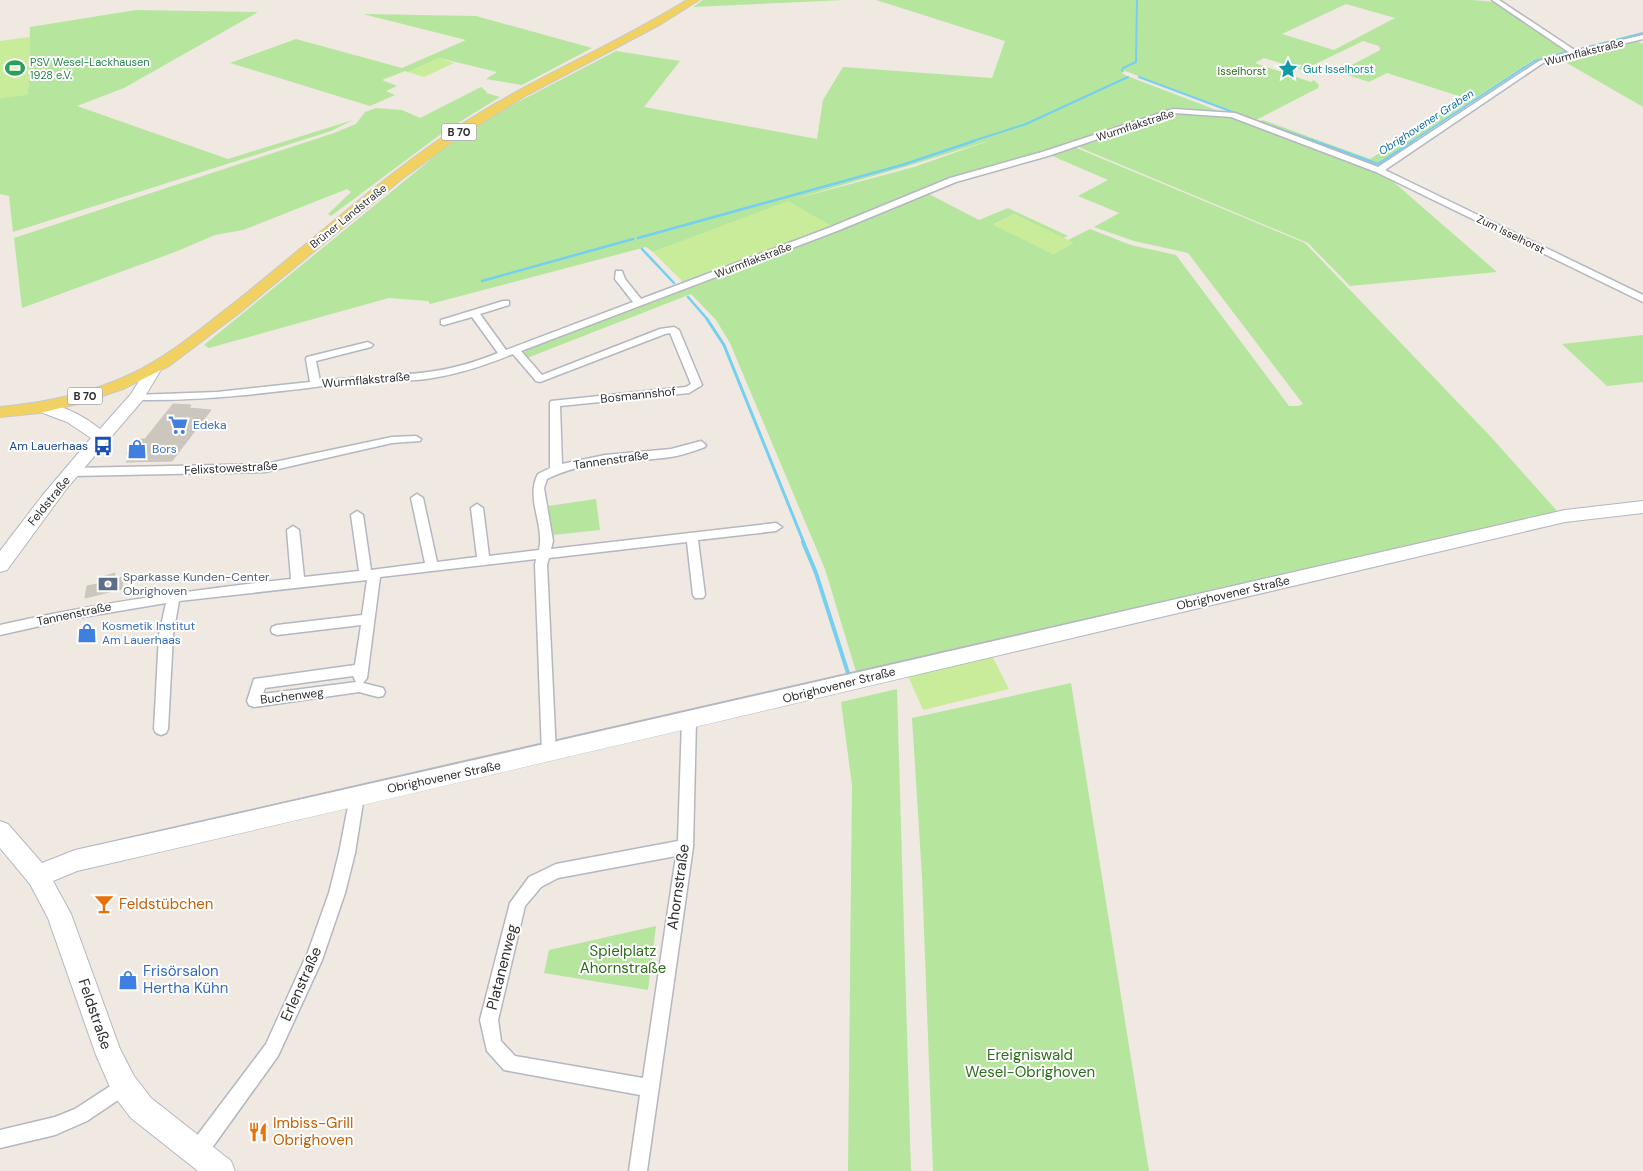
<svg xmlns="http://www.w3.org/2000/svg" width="1643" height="1171" font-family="'DM Sans',sans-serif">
<rect width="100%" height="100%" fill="#efe9e1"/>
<path fill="#b6e59e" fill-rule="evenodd" d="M703,0H844L693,7Z
M876,0H1472L1496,2L1569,51L1533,60L1376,164L1260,121L1263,120L1370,159L1465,98L1387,73L1369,82L1345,74L1361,66H1350L1380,50L1379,46L1363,41L1303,70L1264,58L1255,63L1311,82L1314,80L1319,85L1318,88L1256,120L1125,71L1122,73L1127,76L1224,113L1175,109L1036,155L939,182L890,203L927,193L979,220L1008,208L1068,236L1063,238L1014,214L994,224L1053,254L1073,243L1068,240L1090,229L1131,245L1176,255L1289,406H1298L1303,404L1188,253L1134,241L1094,227L1119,213L1078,196L1108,180L1050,155L1074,147L1305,243L1491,437L1558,512L857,675L825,569L730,343L716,320L691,294L527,358L524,354L526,349L686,288L682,281L833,227L788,202L653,252L646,247L430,304L428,301L389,298L209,348L204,345L441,151L495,114L616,51L680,61L644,107L817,139L823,100L843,67L992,78L1005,41ZM1346,4L1395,18L1334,50L1282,34ZM991,140L914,167L787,201L911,165Z
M136,10L258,12L124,88L77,106L228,159L353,120L331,131L13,232L9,196L0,194V98L28,94L30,27Z
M363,14L476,16L592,48L522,85L486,79L497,72L439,58L408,72L405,71L382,80L397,86L386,91L395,95L370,106L230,63L296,39L402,68L466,40Z
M1634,40L1643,44V107L1560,59Z
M481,87L487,92L486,93L500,97L445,131L331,216L328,214L351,192L347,189L243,230L215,235L175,252L22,308L14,238L334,133L356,124L365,112L376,108L402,110L420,118Z
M1178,112L1238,119L1382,172L1497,272L1350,286L1308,243L1076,146Z
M1643,335V382L1607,386L1562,344Z
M596,499L600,530L553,535L548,506Z
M1071,683L1149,1171H933L922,877L912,718Z
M897,689L911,1171H848L852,785L841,702Z
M656,926L648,990L544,973L549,950Z"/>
<path fill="#c9ec9a" d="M30,37L28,95L0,98V41Z
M439,58L454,63L424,77L408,72Z
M788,201L833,227L682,281L653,252Z
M1014,214L1068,240L1073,243L1053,254L993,225Z
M991,654L1009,689L923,710L907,674Z"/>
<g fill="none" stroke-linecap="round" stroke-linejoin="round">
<path stroke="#75cff0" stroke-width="2" d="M1576,50L1643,33
M1122,71L1123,68L1136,62L1137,0
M1139,77L1254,120
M1260,122L1317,142
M970,142L1026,124L1128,77
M1411,142L1534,61L1567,52"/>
<path stroke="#75cff0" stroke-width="2.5" d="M1314,141L1378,164L1413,141
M638,238L902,165L974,141
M642,249L674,283
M482,281L633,239
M688,297L708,320"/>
<path stroke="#75cff0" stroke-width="3" d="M707,319L724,345L804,543"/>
<path stroke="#75cff0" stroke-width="4" d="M803,542L816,573L848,673"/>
</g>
<path fill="#cbc7bf" stroke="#cbc5ba" d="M173,404L191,405L189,408L211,410L172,461L126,462L132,453H126L137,439H145Z
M115,573L114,580L123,577L122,589L85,598L87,586L102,583V577Z"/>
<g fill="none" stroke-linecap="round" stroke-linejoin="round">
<defs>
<path id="street" d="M1492,0H1499L1576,51L1643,35V39L1543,63L1385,170L1643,295V302L1376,172L1231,117L1174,113L1048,156L956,182L837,231L521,351L542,375L660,329L674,327L679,330L702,385L689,393L560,406L562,464L605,455L671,449L701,441L706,445L705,447C694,451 683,455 671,457C628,463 587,459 547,479L544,488L553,541L551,549L776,523L782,527L776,531L698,540L705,595L703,598H695L693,595L687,542L549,558L547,565L556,754L554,758L549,760L544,758L542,754L535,565L536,559L380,577L367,678L363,683L383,688L385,692L383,696L378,697L359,692L254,707L249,705L247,701L254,679L355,665L361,625L277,635L272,633L271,630L272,627L277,625L362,615L367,580L179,601L173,635L168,729L166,733L161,735L156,733L154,729L159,635L166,603L71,619L0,635V625C97,603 193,590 291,579L287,530L293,526L299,530L304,577L359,571L351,515L357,511L363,515L371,570L425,563L411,498L417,494L423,498L437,562L477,557L471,508L477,504L483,508L489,556L539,550C545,525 525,498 538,474L550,468V403L551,401L686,387L691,384L670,333L665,334L540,382L536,381L513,354C486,365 456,375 426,379C400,382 373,380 346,383C277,392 208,401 138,400L134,399L133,397L134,395L217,392L310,382L306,359L307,357L368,342L373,345L371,347L316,361L320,381C358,376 397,377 435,371C456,368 478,361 498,353L472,317L444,325L441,324V320L503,301H509V305L480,314L506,350L633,302L615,279L616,271H622L625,279L641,299L831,227L950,178L1042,152L1173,109L1235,113L1378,167L1539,61L1570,53ZM353,676L356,682L263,694L265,688Z
M416,436L421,439L420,441L392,443L265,472L72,476L66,472L72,468L265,464L392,437Z
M689,714L694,716L696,720L693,847L647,1171H629L640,1095L504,1070L487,1051L480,1020L510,903L529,877L556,864L678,841L682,720L684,716ZM676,856L643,1078L515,1056L501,1041L498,1020L525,906L541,887L558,878Z
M357,790L362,791L364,796L355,853L345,893L322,960L278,1056L204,1159L197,1161L190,1159L188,1152L190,1145L266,1044L308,952L329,893L339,853L350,796L352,791Z
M124,1077L130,1080L133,1086L130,1092L87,1121L55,1135L0,1148V1130L55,1117L75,1109Z"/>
<path id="secondary" d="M154,363L159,365L162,368L142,401L67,488L7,570L0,572V551L42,496L91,438L67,422L35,410L33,407L35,404C54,399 86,417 100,429L131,394L149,365Z
M1643,501V513L1565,522C1069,638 573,757 77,871L53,881L71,914L120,1049L134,1076L151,1098L231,1161L235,1171H198L131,1118L114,1096L96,1055L48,918L30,884L0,848V821L8,824L42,863L75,850C572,740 1068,623 1565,510Z"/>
<path id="primary" d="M687,0H699L661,24L527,95L458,138L402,179L238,314L169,366L123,389L85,402L40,413L0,417V407C45,403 88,394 129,375C170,356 204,326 239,299C309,243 376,182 450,132C525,81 610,48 687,0Z"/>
</defs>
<use href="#street" stroke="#b4b7c1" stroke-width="3"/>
<use href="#secondary" stroke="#b4b7c1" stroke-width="2"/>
<use href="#primary" stroke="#c9c9c9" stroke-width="2"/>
<use href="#street" fill="#fff" fill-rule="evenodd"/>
<use href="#secondary" fill="#fff" fill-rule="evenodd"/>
<use href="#primary" fill="#f2d163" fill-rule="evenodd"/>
</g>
<defs>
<symbol id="stadium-bare" viewBox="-9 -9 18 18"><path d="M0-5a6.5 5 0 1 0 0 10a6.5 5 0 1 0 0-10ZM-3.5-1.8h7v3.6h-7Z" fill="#2e9e5b" stroke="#fff" stroke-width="2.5" paint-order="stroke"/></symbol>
<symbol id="sight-bare" viewBox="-9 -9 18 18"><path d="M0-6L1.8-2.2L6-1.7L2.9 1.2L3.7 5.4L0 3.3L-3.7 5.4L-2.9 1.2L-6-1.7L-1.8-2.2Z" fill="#0f9aa8" stroke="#fff" stroke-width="2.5" paint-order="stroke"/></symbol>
<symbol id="supermarket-bare" viewBox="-9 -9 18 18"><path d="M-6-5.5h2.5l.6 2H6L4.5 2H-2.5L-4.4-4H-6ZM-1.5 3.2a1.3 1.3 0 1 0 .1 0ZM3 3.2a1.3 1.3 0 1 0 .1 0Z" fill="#3f7fe0" stroke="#fff" stroke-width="2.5" paint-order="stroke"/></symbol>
<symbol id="bus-bare" viewBox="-9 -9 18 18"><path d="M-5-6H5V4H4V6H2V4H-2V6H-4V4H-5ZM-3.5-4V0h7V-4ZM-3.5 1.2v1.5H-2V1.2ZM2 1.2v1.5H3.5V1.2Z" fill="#1a4fb4" stroke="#fff" stroke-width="2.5" paint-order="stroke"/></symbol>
<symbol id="shop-bare" viewBox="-9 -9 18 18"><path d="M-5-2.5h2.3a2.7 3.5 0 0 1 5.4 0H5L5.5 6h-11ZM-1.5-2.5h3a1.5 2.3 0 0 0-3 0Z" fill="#3f7fe0" stroke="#fff" stroke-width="2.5" paint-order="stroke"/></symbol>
<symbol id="bank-bare" viewBox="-9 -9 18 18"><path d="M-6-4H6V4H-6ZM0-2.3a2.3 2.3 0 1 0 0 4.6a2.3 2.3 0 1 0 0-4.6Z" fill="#5c6f8a" stroke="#fff" stroke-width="2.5" paint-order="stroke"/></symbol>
<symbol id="bar-bare" viewBox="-9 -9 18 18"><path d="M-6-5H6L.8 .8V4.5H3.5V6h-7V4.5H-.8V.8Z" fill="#e8710a" stroke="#fff" stroke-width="2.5" paint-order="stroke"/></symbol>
<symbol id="restaurant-bare" viewBox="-9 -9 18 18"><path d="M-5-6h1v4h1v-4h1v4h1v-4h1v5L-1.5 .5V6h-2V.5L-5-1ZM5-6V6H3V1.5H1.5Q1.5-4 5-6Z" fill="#e8710a" stroke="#fff" stroke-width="2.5" paint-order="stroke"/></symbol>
</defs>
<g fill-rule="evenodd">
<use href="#stadium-bare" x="1" y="54" width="28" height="28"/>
<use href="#sight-bare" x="1274" y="55" width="28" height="28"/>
<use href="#supermarket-bare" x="164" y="411" width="28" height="28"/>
<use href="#bus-bare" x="89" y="432" width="28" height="28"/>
<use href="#shop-bare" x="123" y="435" width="28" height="28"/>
<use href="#bank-bare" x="94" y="570" width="28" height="28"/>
<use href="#shop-bare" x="73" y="619" width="28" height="28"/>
<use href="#bar-bare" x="90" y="890" width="28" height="28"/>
<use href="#shop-bare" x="114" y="966" width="28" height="28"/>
<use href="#restaurant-bare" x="244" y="1118" width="28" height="28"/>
</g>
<g text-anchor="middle" stroke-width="4" stroke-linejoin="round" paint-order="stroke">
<g font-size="11" fill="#2e2e2e" stroke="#fff">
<text transform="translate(1584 52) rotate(-14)" y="4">Wurmflakstraße</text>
<text transform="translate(1135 125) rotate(-18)" y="4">Wurmflakstraße</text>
<text transform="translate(348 216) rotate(-39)" y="4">Brüner Landstraße</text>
<text transform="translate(1511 234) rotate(26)" y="4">Zum Isselhorst</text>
<text transform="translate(753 260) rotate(-21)" y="4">Wurmflakstraße</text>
</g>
<g font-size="11" fill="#27864d" stroke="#fff" text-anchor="start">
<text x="30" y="66">PSV Wesel-Lackhausen<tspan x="30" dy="13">1928 e.V.</tspan></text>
</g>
<g font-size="11" fill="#0d838f" stroke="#fff" text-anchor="start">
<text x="1303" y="73">Gut Isselhorst</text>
</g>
<g font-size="11" fill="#2c6e1b" stroke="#fff">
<text x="1242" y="75">Isselhorst</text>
</g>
<g font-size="11" font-style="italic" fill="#0d6fa3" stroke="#fff">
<text transform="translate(1426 122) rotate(-33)" y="4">Obrighovener Graben</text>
</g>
<g fill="#fff" stroke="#6d6d6d" stroke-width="1">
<rect x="441.5" y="123.5" width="35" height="17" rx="4"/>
<rect x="67.5" y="387.5" width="35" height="17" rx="4"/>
</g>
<g font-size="11" font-weight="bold" fill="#2e2e2e">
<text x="459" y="136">B 70</text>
<text x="85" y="400">B 70</text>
</g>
<g font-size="12" fill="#2e2e2e" stroke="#fff">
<text transform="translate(366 380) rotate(-5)" y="4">Wurmflakstraße</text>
<text transform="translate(638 395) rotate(-6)" y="4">Bosmannshof</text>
<text transform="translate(611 460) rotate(-8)" y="4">Tannenstraße</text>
<text transform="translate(231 468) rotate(-3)" y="4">Felixstowestraße</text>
<text transform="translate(49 501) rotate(-51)" y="4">Feldstraße</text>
<text transform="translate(1233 593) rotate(-13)" y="4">Obrighovener Straße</text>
<text transform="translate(74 614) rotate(-12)" y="4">Tannenstraße</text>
<text transform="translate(839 685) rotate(-14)" y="4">Obrighovener Straße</text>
<text transform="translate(292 696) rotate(-7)" y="4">Buchenweg</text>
<text transform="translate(444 777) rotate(-12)" y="4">Obrighovener Straße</text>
</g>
<g font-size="12" fill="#366cbe" stroke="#fff" text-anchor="start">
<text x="193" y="429">Edeka</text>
<text x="152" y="453">Bors</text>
<text x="102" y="630">Kosmetik Institut<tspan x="102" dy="14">Am Lauerhaas</tspan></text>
</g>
<g font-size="12" fill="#164399" stroke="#fff" text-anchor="end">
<text x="88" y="450">Am Lauerhaas</text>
</g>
<g font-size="12" fill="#4e5e75" stroke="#fff" text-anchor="start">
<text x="123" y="581">Sparkasse Kunden-Center<tspan x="123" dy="14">Obrighoven</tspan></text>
</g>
<g font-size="15" fill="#2e2e2e" stroke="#fff">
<text transform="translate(678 887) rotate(-82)" y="5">Ahornstraße</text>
<text transform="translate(502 967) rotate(-76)" y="5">Platanenweg</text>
<text transform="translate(301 984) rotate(-66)" y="5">Erlenstraße</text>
<text transform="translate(95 1014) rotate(71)" y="5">Feldstraße</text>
</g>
<g font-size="15" fill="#c56008" stroke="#fff" text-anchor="start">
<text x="119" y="909">Feldstübchen</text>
<text x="273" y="1128">Imbiss-Grill<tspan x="273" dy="17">Obrighoven</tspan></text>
</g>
<g font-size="15" fill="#2c6e1b" stroke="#fff">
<text x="623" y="956">Spielplatz<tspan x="623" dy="17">Ahornstraße</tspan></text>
<text x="1030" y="1060">Ereigniswald<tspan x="1030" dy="17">Wesel-Obrighoven</tspan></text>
</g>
<g font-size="15" fill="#366cbe" stroke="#fff" text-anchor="start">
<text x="143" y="976">Frisörsalon<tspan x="143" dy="17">Hertha Kühn</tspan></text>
</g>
</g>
</svg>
